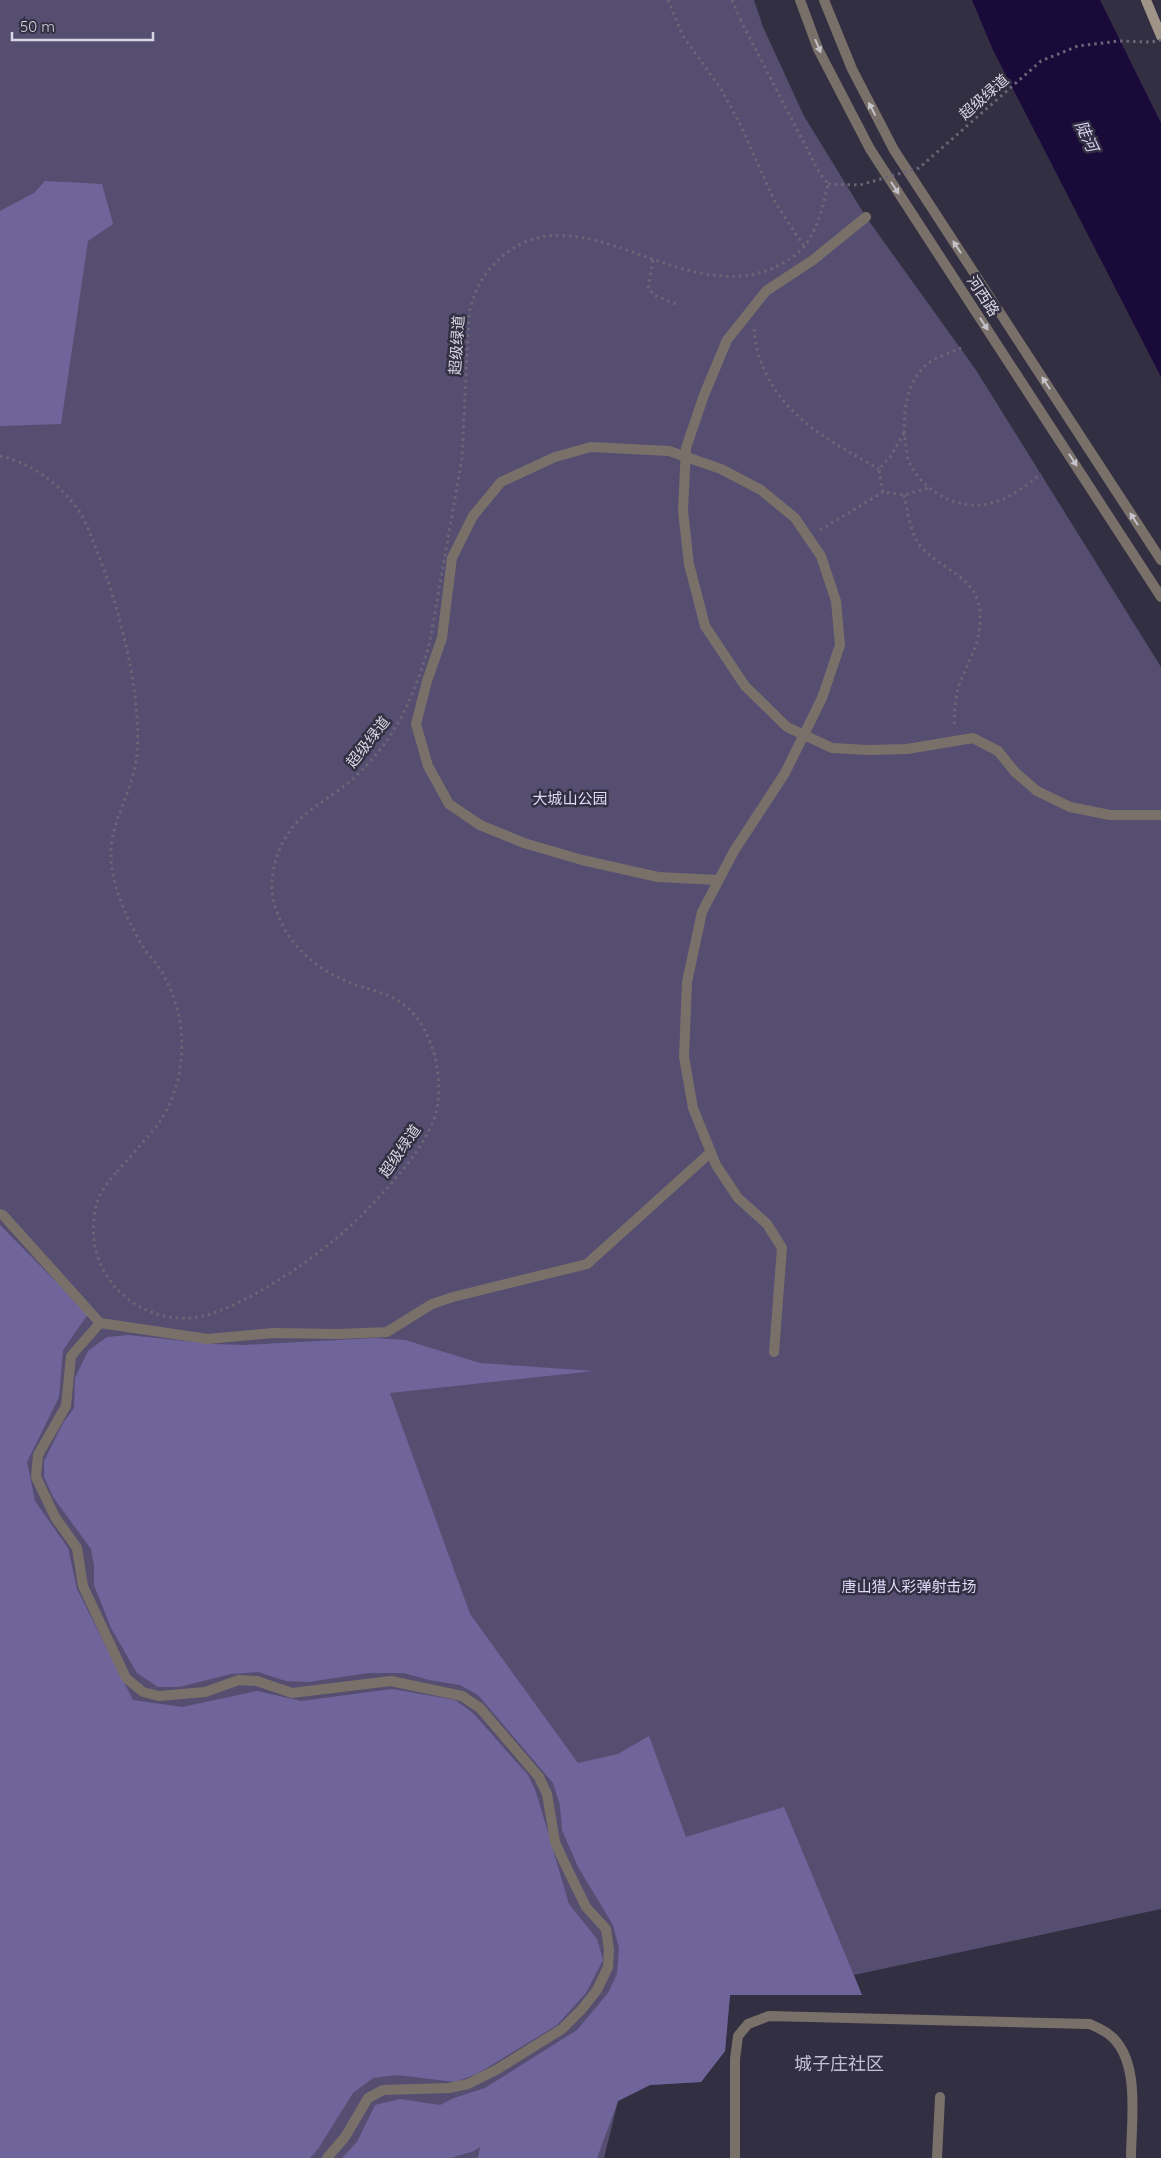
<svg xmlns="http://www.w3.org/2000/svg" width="1161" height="2158" font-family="Quicksand,'Noto Sans SC',sans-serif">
<rect width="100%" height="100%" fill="#332f42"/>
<path fill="#554e71" d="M0,0H754L763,27L804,116L866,217L976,370L1161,667V1909L854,1975L862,1995H730L725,2051L701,2082L650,2085L618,2101L604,2158H0Z"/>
<path fill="#70659b" d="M45,181L102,184L113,224L88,241L61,424L0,426V211L34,193Z
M0,1225L88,1314L63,1350L59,1397L27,1462L35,1501L68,1548L77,1589L133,1700L182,1707L257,1691L301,1701L392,1689L455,1700L473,1713L528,1775L536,1792L569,1904L597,1939L603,1960L586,1993L557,2025L477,2074L455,2082L397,2075L373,2078L353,2093L318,2149L310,2158H0Z
M128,1335L213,1344L243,1345L375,1338L405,1340L480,1363L594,1371L390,1393L470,1614L578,1763L618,1754L649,1736L686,1837L784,1807L862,1995H730L725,2051L701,2082L650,2085L618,2101L597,2158H478L480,2147L474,2151L451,2158H342L357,2142L375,2105L400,2099L440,2105L454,2098L485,2088L577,2030L608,1993L617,1974L619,1948L613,1925L578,1867L562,1830L560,1805L553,1783L478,1695L460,1685L429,1680L404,1673H368L308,1682L286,1681L258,1672L231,1674L179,1687H158L137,1673L111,1628L94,1585V1565L91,1549L53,1497L44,1477V1461L63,1423L74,1408L75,1378L88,1351L107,1337Z"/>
<path fill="#1a0a39" d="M972,0H1100L1161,123V377L993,50Z"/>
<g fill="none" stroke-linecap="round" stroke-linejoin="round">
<path stroke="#6a6677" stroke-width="3" stroke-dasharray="2.5 4" stroke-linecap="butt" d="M668,0L683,36L721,89L740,124L775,202L805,248
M732,0L740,19
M653,260L648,288L654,295L676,304
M754,329C755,338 756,347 759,356C777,414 829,441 879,469
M961,348C950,353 935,357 926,365C904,385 902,419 906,447C907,452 907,458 909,462C923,492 960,512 992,503C1011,498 1025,486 1041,474
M904,433L890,457L879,469L883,492L904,495L928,488
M0,456C31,463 57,482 76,507C86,520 91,536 97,551C119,606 142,694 137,754C134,791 109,821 111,859C113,890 128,921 143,947C148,955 155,961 160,969C189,1015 189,1075 161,1120C148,1138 131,1155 116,1173
M904,495C908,511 910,535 922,548C944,572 978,576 980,614C982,640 969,660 960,683C954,698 955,712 954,728
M820,530L883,492"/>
<path stroke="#797169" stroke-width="10" d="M866,217L813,260L766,291L727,340L704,395L686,448L683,511L689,564L705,626L745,686L787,727L832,748L868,750L907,749L973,738L998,751L1015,772L1037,791L1070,807L1110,815H1161
M718,880L658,877L582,860L524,843L480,825L449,804L428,766L416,724L427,681L442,638L452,558L473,516L501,482L555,457L591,447L669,451L721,469L761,490L795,518L821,556L836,601L840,645L822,698L785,773L734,851L702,912L687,982L684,1057L693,1108L716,1165L738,1198L767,1224L782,1248L774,1352
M937,2158L940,2097"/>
<path stroke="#797169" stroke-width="10" d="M0,1214L3,1215L100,1323L208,1339L273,1333L339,1334L387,1332L432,1304L453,1297L587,1264L711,1152
M100,1323L71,1356L66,1406L38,1455L36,1477L55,1517L77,1548L83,1586L126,1678L143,1692L159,1696L205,1692L239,1680L257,1681L292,1693L391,1681L462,1696L480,1708L539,1777L547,1794L555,1842L563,1860L586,1907L606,1929L609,1950L608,1967L597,1990L582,2009L562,2029L496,2070L468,2084L449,2088L383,2090L368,2098L345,2137L327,2158
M735,2158V2059L738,2036L748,2024L769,2016L1090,2024C1095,2027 1102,2029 1107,2033C1142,2057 1131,2121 1131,2158"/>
<path stroke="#797169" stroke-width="10" d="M800,0L818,49L870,149L1161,597
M824,0L852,69L894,150L1161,560"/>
<path stroke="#a09488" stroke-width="10" d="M1146,0L1161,36"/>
<path stroke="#6a6677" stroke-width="3" stroke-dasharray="2.5 4" stroke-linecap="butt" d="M828,184L860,185L919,168L1041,61L1078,46L1119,41L1151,42L1161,40
M116,1173C103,1187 96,1198 94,1218C91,1246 99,1271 119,1291C140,1312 170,1322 199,1317C223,1312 246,1299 267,1287C318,1257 357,1224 395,1179C410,1162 424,1143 433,1122C447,1087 435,1028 404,1005C391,994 372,990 356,985C317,971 285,944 274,903C267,873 279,839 301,818C314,806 329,798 343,787C358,776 371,761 383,746C406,715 420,678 430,641L462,458L469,314C475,288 485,269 508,252C585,195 684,307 773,268C785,263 799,254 806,244C819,226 823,205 828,184L819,172L740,19"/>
</g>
<defs><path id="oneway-solid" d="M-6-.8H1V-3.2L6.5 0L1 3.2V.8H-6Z" transform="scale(1.25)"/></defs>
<g fill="#c5c2ca">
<use href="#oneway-solid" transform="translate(818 46) rotate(67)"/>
<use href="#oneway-solid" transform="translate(872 109) rotate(-118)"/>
<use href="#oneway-solid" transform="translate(895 188) rotate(57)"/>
<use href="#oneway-solid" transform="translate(957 247) rotate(-123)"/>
<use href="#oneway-solid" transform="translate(984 324) rotate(57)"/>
<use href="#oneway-solid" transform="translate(1046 383) rotate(-123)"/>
<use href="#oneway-solid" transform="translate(1073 460) rotate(57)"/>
<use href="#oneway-solid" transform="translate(1134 519) rotate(-123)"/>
</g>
<g text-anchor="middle" stroke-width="5" stroke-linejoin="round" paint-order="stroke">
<g font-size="15" fill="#d8d6e2" stroke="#332f42">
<text transform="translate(984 97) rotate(-41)" y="5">超级绿道</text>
<text transform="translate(983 296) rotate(57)" y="5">河西路</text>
<text transform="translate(457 345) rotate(-86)" y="5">超级绿道</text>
<text transform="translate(368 742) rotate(-52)" y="5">超级绿道</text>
<text transform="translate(400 1151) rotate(-55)" y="5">超级绿道</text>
</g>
<g font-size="15" fill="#dfd9fb" stroke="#332f42">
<text x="570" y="804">大城山公园</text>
<text x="909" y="1592">唐山猎人彩弹射击场</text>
</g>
<g font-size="16" font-style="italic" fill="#d8d2f4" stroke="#332f42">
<text transform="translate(1087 136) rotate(65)" y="6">陡河</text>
</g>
<g font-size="18" fill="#c3bfd7" stroke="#332f42">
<text x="839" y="2070">城子庄社区</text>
</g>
</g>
<path d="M12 32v8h141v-8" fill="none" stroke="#d8d6e2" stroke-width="2.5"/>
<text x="20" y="32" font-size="15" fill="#d8d6e2" stroke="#332f42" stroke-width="4" paint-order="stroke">50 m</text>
</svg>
